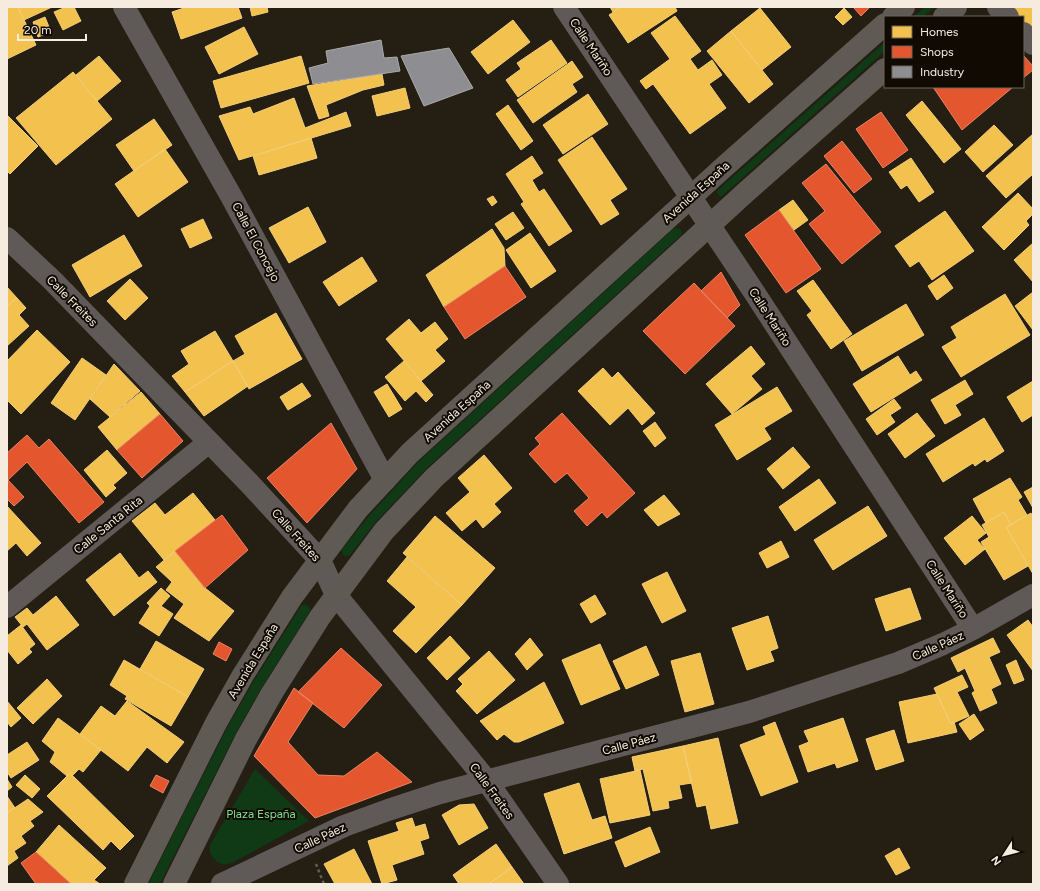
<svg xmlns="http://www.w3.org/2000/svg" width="1040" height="891" font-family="Figtree,sans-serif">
<rect width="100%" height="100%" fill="#251e12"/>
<path fill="#0f3a15" d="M925,7H935L923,17H913Z
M885,42V51L722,196L720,197L717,193L718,190Z
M677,228L681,230L682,234L679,237L426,469L375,523L350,555L346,557L343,555L342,551L343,548L368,517L418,462L673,229Z
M305,604L308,606L310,609L309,613L262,687L236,733L160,884H148L227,728L253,682L301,606Z
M255,769L309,821L232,863C222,867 215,862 210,853V845Z"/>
<path fill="#f2c14e" stroke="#f3ce7a" d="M7,7H18L36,45L7,59Z
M18,7H52L24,20Z
M66,7H74L81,21L63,30L54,12Z
M187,7H238L242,18L181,39L172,12Z
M250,7H267L268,12L252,16Z
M610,7H621L613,12Z
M621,7H675L677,11L628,43L609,15Z
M1013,7H1033V32L1023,21V17H1019L1011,9Z
M760,8L791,47L762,70L731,31Z
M844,8L852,17L843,25L835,17Z
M675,16L701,51L690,59L698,70L712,60L722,75L709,84L726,108L690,134L653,84L646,89L640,81L670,59L651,33Z
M45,17L51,32L38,37L33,22Z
M513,20L530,42L488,74L471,52Z
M244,27L258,54L219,74L205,47Z
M731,31L773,84L749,103L707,51Z
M551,40L567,63L518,97L506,80L521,69L517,63Z
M99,56L121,81L97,101L76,75Z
M301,56L309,83L221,108L213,81Z
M572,61L583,77L572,84L577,92L533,123L517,100Z
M73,72L112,119L56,165L16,118Z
M382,74L384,85L363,90L326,105L329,116L319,119L307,86Z
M405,88L410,108L377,116L372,96Z
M588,94L608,124L563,154L543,125Z
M294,98L305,128L346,112L351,126L239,160L219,116L250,107L253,114Z
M922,101L961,149L944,163L906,115Z
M508,105L533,141L521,150L496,114Z
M7,115L38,146L10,174L7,171Z
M154,119L172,145L134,171L116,145Z
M994,125L1013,145L983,172L965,152Z
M1033,134V174L1006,198L986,176Z
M592,137L627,189L610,200L619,214L601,225L558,160Z
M311,138L317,158L259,175L253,156Z
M165,149L188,182L138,217L115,184Z
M532,156L543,173L532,180L539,192L544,189L572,231L549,246L521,204L524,202L506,174Z
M911,158L934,192L919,202L907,185L901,189L889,172Z
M1018,193L1033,209V214L1026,221L1029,225L1004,250L982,227Z
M493,196L497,202L492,206L487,199Z
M793,200L808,220L794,230L779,210Z
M308,207L326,242L289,263L269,228Z
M945,211L974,251L932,280L919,261L910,267L895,246Z
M513,212L524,228L506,240L495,224Z
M203,219L212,238L190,248L181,229Z
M492,229L504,248L505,266L444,307L426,275Z
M530,233L556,271L531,288L506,250Z
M124,235L142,266L90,297L72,265Z
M1033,243V282L1014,260Z
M362,257L377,281L339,306L323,282Z
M944,275L953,288L937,300L928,286Z
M130,279L148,298L125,320L107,301Z
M813,280L852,334L831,349L807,315L812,311L797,291Z
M7,287L17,298L7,306Z
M1033,292V330L1015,306Z
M1005,294L1030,335L961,377L942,347L957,338L951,327Z
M17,298L26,308L19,315L29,326L7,346V306Z
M906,304L924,335L862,371L844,341Z
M276,313L302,359L249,389L233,361L245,354L235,336Z
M409,319L421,333L435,322L448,339L435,350L445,361L421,381L386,339Z
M37,330L70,362L21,414L7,400V361Z
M215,331L233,361L185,392L172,376L189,364L181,351Z
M751,346L765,364L751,376L762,389L732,414L706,384Z
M898,356L910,375L916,371L922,380L871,412L853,384Z
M82,358L106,375L75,420L51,403Z
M233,361L248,386L204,416L185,392Z
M404,361L433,395L426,402L416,391L405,401L385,377Z
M114,364L140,391L110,417L90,399Z
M603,368L612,378L618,372L655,413L642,425L628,408L610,425L578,391Z
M965,380L973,394L955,405L961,415L945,424L931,400Z
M1033,381V415L1022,422L1007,397Z
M302,383L311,396L288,410L280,397Z
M387,384L402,409L389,417L374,392Z
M777,387L792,411L764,428L771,439L737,460L715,425Z
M141,392L160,414L117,450L98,427Z
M894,399L901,408L890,415L895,422L877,435L866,419Z
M917,413L935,436L905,458L888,434Z
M984,418L1004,451L987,462L985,459L975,466L973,463L943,482L926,454Z
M655,422L666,438L655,447L643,431Z
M793,447L810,467L783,489L767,469Z
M107,450L127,473L113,485L116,488L106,497L84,470Z
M484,455L512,488L494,504L501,512L483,528L476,519L462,531L446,513L470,492L458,478Z
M1010,478L1022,497L1018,500L1027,515L1011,525L1004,512L986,523L973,499Z
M819,479L836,503L795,531L779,507Z
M1033,487V508L1024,492Z
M193,493L215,520L164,560L132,521L155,503L165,515Z
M664,495L680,514L658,526L644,510Z
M7,506L41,543L27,556L16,543L7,551Z
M868,506L887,536L833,570L814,540Z
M1004,512L1011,525L1006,527L1028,566L1004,580L981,542L989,537L982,525Z
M1031,513L1033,517V574L1006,527Z
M435,516L495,568L462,605L403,553Z
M972,516L986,533L977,540L985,549L965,565L944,538Z
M781,541L789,557L767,568L759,553Z
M175,551L205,588L234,611L209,641L174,618L184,604L166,590L172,582L156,567Z
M120,553L139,578L148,571L157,582L114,616L86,580Z
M407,557L462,605L416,653L393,631L416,607L387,581Z
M667,572L686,611L662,623L642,584Z
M161,588L170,596L161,606L173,614L159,636L139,623L150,606L147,603Z
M910,588L921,619L886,631L875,599Z
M595,595L606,614L591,623L580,604Z
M56,596L79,625L47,650L27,624L23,627L15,617L27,608L33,615Z
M768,616L778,648L770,651L774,661L747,670L732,628Z
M1028,620L1033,627V671L1007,635Z
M21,625L35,644L29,649L32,652L18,664L7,650V636Z
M450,636L470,658L447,680L427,658Z
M530,638L543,655L527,670L515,654Z
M993,638L1000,652L989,657L1001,684L991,689L997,703L980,711L972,693L975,691L965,668L958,672L951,658Z
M156,641L204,669L188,697L140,669Z
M600,644L620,689L581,705L562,660Z
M646,646L659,675L626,689L613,661Z
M489,651L515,680L477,714L456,691L463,684L458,679Z
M700,653L714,704L685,712L671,661Z
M124,660L188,697L171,726L125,699L127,696L110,685Z
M1016,660L1024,680L1014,684L1006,665Z
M962,675L968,687L957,692L969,716L951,724L934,688Z
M47,679L62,696L33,724L17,708Z
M544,682L564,723L519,742H514L504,734L497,740L480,721Z
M937,694L951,724L954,722L957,732L908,743L899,702Z
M7,701L21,718L11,727L7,722Z
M127,701L184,742L167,763L147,747L128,771L80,734L101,706L115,716Z
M974,714L984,730L970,740L959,724Z
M58,718L101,750L83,772L79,769L72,776L70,773L67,776L50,762L55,752L42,741Z
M843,718L858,761L837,768L835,763L808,772L799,746L809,742L804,731Z
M775,722L798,782L761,796L740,745L766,735L763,727Z
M894,730L904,761L876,770L866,739Z
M718,738L738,823L711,829L706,805L697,807L683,746Z
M27,742L39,760L11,778L7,772V755Z
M683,746L692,783L679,785L682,798L668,801L669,808L653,811L643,769L635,771L632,757Z
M640,770L650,815L610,823L600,779Z
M70,773L134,836L120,850L111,841L103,850L47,796Z
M25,775L40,789L32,798L16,785Z
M7,779L12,787L7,791Z
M579,783L592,820L605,816L612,838L564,854L544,794Z
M7,796L15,808L7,813Z
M28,799L43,812L30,821L34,826L21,836L26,843L14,851L18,858L7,866V813Z
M474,804L488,828L459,845L442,815L459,805Z
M412,818L415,827L425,824L429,838L420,841L424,854L392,865L397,880L382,884L368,841L399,831L396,823Z
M59,825L106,868L94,880L100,884H71L36,852Z
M650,827L660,852L625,867L615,842Z
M496,844L512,867L489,884H459L453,875Z
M899,848L910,868L896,875L885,856Z
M354,849L372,884H335L324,864Z
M512,867L524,884H489Z"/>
<path fill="#e4572e" stroke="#e98463" d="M853,7H870L861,16Z
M1023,55L1033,66V70L1023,78Z
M933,87H1013L962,130Z
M881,112L908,150L883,168L856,129Z
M842,141L872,179L854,193L824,156Z
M826,164L881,232L842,264L809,224L825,211L802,183Z
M779,210L821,269L786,293L745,235Z
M505,266L526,297L465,339L444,307Z
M721,272L740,305L727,318L701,291Z
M694,283L735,326L685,374L643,331Z
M562,413L635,493L607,518L602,512L587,526L574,511L589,498L567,473L555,483L529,454L540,444L535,438Z
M160,414L183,441L142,478L117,450Z
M331,423L357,469L307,523L267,478Z
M27,435L39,448L49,439L104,502L79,523L27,462L8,480L24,497L14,506L7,499V453Z
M222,515L248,550L205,588L175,551Z
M219,642L232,649L226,661L213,654Z
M341,648L382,685L344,728L298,692Z
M294,688L313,703L288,742L318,775L344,776L377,752L412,782L315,818L254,756Z
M156,775L169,781L163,793L150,786Z
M36,852L71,884H36L21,863Z"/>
<path fill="#8d8d92" stroke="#acaaa9" d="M381,40L384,58L397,57L400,71L313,84L309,68L328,63L326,51Z
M449,48L473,88L424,106L401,56Z"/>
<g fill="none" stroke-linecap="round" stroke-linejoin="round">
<path stroke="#615d59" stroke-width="2.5" stroke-dasharray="3 3" stroke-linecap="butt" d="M316,864L324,884"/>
<path stroke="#5f5a58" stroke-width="22" d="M124,7L231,196L385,480
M564,7L756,295L973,629
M998,7L1008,17
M1023,33L1033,44
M7,238L52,280L249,483L320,560L336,595L487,781L558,884
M7,607L209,442
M222,884L344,826L388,810L440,793L749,712L898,663L943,644L973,629L1033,595"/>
<path stroke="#605a55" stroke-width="22" d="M893,17L904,7
M944,17L956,7
M135,884L216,723L243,675L292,597L358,509L410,453L724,167L885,24
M174,884L246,739L272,693L320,617L384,531L434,478L746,192L885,69"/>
</g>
<g text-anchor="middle" stroke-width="4" stroke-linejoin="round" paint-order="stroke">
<g font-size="12" fill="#f5ecdf" stroke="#100a03">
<text transform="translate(591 47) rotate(56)" y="4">Calle Mariño</text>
<text transform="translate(696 192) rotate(-42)" y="4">Avenida España</text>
<text transform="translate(256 242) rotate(62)" y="4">Calle El Concejo</text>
<text transform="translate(72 301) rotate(45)" y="4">Calle Freites</text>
<text transform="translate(770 317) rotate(57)" y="4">Calle Mariño</text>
<text transform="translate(457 411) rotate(-42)" y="4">Avenida España</text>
<text transform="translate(108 525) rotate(-39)" y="4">Calle Santa Rita</text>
<text transform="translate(296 535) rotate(48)" y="4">Calle Freites</text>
<text transform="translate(947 589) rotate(57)" y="4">Calle Mariño</text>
<text transform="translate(938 646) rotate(-24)" y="4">Calle Páez</text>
<text transform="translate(253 661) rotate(-59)" y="4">Avenida España</text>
<text transform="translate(629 744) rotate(-15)" y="4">Calle Páez</text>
<text transform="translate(492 791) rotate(54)" y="4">Calle Freites</text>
<text transform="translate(320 838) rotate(-25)" y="4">Calle Páez</text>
</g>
<g font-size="12" fill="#7ee089" stroke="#100a03">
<text x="261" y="818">Plaza España</text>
</g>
</g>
<rect width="1040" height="891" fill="none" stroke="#f5ecdf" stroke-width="16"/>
<rect x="884" y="16" width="140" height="72" fill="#100a03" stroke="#6c645b"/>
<rect x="892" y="26" width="20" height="12" fill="#f2c14e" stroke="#6c645b"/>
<text x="920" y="36" font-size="12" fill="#f5ecdf">Homes</text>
<rect x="892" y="46" width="20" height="12" fill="#e4572e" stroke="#6c645b"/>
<text x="920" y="56" font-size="12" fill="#f5ecdf">Shops</text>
<rect x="892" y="66" width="20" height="12" fill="#8d8d92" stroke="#6c645b"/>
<text x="920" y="76" font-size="12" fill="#f5ecdf">Industry</text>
<g transform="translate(1004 855) rotate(234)" stroke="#100a03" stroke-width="3" paint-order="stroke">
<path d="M0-3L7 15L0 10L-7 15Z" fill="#f5ecdf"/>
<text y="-6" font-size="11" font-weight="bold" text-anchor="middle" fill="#f5ecdf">N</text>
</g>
<path d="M18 34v6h68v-6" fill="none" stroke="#f5ecdf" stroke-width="2"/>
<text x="24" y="34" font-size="12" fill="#f5ecdf" stroke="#100a03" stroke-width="3" paint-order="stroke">20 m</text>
</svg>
